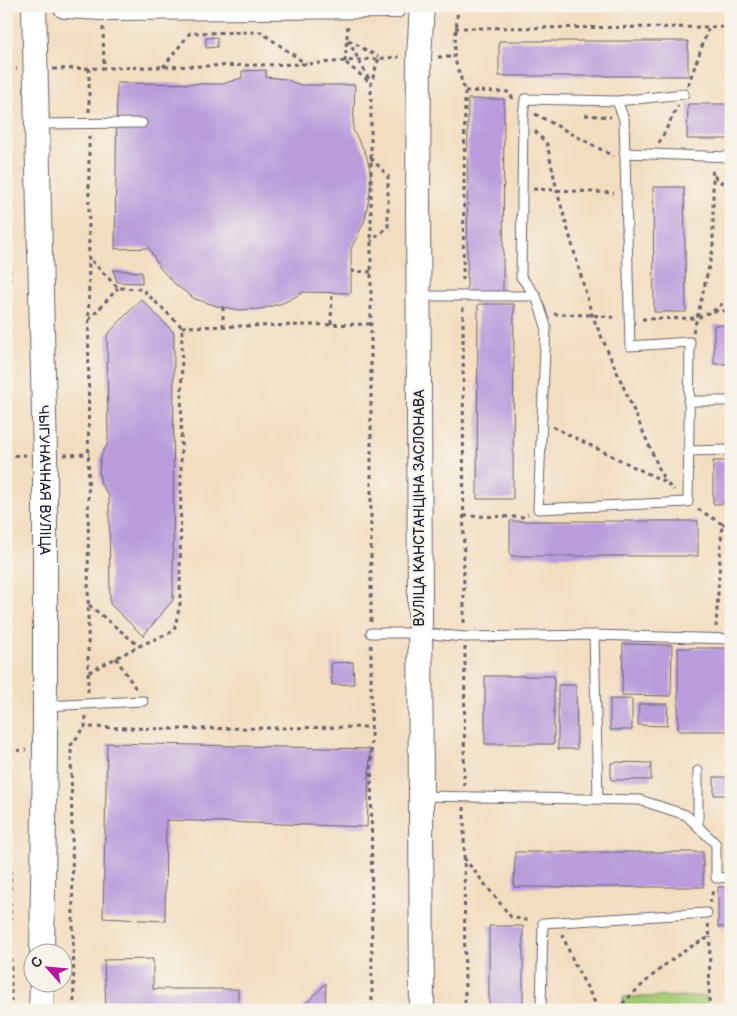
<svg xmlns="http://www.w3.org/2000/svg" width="737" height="1016" font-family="'Balsamiq Sans',sans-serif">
<rect width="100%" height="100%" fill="#f7f3e8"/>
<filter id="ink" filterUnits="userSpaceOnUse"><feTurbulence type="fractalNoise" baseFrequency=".02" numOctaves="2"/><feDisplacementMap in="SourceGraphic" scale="10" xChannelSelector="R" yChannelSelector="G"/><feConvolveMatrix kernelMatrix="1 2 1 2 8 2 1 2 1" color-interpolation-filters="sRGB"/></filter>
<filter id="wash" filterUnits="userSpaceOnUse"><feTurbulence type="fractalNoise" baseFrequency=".0096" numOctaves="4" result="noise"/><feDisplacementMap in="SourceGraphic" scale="20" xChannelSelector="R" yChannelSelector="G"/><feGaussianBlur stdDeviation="1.12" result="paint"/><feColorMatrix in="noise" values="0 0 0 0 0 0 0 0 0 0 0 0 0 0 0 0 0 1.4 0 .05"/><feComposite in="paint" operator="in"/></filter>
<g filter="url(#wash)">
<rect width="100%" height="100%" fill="#f3ddc0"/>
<path fill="#a2c771" stroke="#627456" d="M707,996V1010H624L623,997Z"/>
<g id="blocks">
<path fill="#ba9cdc" d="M217,37V47L206,48V38Z
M499,41H688V76H499Z
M266,70V77L285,79L300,85H355L353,130L366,154L370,169L371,186L365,220L351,249V293L304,292L283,303L261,309L239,310L217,306L195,299L176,285L160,268L149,248L115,249L117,83L222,84L242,78V71Z
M468,99H504L503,292H467Z
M688,104H731V139H687Z
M653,187H684L686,312H654Z
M113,270L142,272V283L117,282Z
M141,299L174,333L173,600L143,636L110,604L109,496L101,484L99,470L101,455L108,443L107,335Z
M478,304H514L513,499H477Z
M714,325H731V364H714Z
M713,461H731V504H713Z
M510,521H698V556H510Z
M623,644L672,645L671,696L622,695Z
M678,648H731V731H678Z
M353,662L354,684L332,685L331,663Z
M485,676H554V744H485Z
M558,685H576L577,749H558Z
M610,699H632V730H610Z
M639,704H668L667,726L638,725Z
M107,743L370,749L367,827L166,820L165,921L103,918Z
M616,762L651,763V780H611V763Z
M714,777H731V795H714Z
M515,852H703V887H514Z
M718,887H731V927H718Z
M489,926H523V1010H489Z
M153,959V989H238V1010H106L104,960Z
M326,983L325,1010H300Z"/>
</g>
</g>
<g filter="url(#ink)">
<use href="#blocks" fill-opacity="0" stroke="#6b636a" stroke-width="1"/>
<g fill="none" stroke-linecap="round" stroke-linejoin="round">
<defs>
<path id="lane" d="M617,101L624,119L630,346L690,342L688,502L538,509L546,326L536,296L521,277L523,117L525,99L617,101L684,94
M37,124L142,123
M624,153L731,157
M419,296H536
M688,401H731
M688,451L731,450
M371,633H420L465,637L594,635L598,798
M594,635L731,639
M46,706L143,701
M423,796L640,800L686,815L716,844V878L731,877
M698,825V771
M541,1010L543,923L707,913"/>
<g id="secondary">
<path id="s1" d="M34,6L45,455V749L42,954"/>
<path d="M65,6L103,8L395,6"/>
<path d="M41,1010L42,984"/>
<path d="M422,1010L418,198L419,57L422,6"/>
</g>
</defs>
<use href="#lane" stroke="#6b636a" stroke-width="11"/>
<use href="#secondary" stroke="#6b636a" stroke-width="26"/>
<path stroke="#6b636a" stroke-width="3" stroke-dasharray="4 4" stroke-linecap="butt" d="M458,6L454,57L465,91L463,284
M103,27L104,68
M455,28L731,27
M348,40L371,83
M349,40L378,57
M6,46L10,280L6,360
M438,57H454
M345,62L348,24
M346,63L368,81
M163,67L190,33L261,32L306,64
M8,69H17
M53,69L307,64L399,57
M688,85L709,27
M465,91L509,92L513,99
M89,112V68
M535,114L613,156
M585,115L611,117
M535,131L547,144L557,191L592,315L665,482
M659,143L678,106
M371,158L388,176V227L371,241
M714,176L731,191
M720,182H731
M533,189L614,193
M351,271L371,272
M463,307L464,626
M714,311H731
M554,314L592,315L618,318
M642,319L697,318L713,249V176L712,169
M89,320L118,288
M331,324L332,292
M182,327L371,324
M223,327V307
M693,332L697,318L713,311L731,297
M6,425L9,456L6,564
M553,427L665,482L674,490
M64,455L89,454
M6,456L26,455
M698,509L722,524L716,627
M464,516L522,517L528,514
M722,524H731
M6,566L10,794L11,1010
M89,605L139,646
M371,622V83L379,58
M371,645L372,1010
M116,658L136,689
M89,672L139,646L174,631L180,604L182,327L142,289L118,288L89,258
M88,692L89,136
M86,716L85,727L170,729L371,727
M9,751L26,750
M464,786L465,647
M464,807L465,1010
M464,858L511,917L531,921
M710,903L713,890
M562,934L574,963L599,1010
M74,1010L71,745L85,727
M618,1010L619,1007C646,981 675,952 710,937L708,924
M709,1010L710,937"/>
<use href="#lane" stroke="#fff" stroke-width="9"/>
<use href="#secondary" stroke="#fff" stroke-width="24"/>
</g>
</g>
<g text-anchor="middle" stroke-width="4.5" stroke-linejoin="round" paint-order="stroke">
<g font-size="14" fill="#22223b" stroke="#f7f3e8">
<text dy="5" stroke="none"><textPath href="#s1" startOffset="474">ЧЫГУНАЧНАЯ ВУЛІЦА</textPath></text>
<text transform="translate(419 508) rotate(-90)" y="5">ВУЛІЦА КАНСТАНЦІНА ЗАСЛОНАВА</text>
</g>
</g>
<rect width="737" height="1016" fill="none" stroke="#f7f3e8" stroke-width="25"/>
<g transform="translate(48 968) rotate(297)"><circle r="24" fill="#f7f3e8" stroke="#a29fa3"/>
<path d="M0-4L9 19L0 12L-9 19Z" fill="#b5179e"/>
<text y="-8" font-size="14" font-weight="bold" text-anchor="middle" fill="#22223b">С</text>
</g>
</svg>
